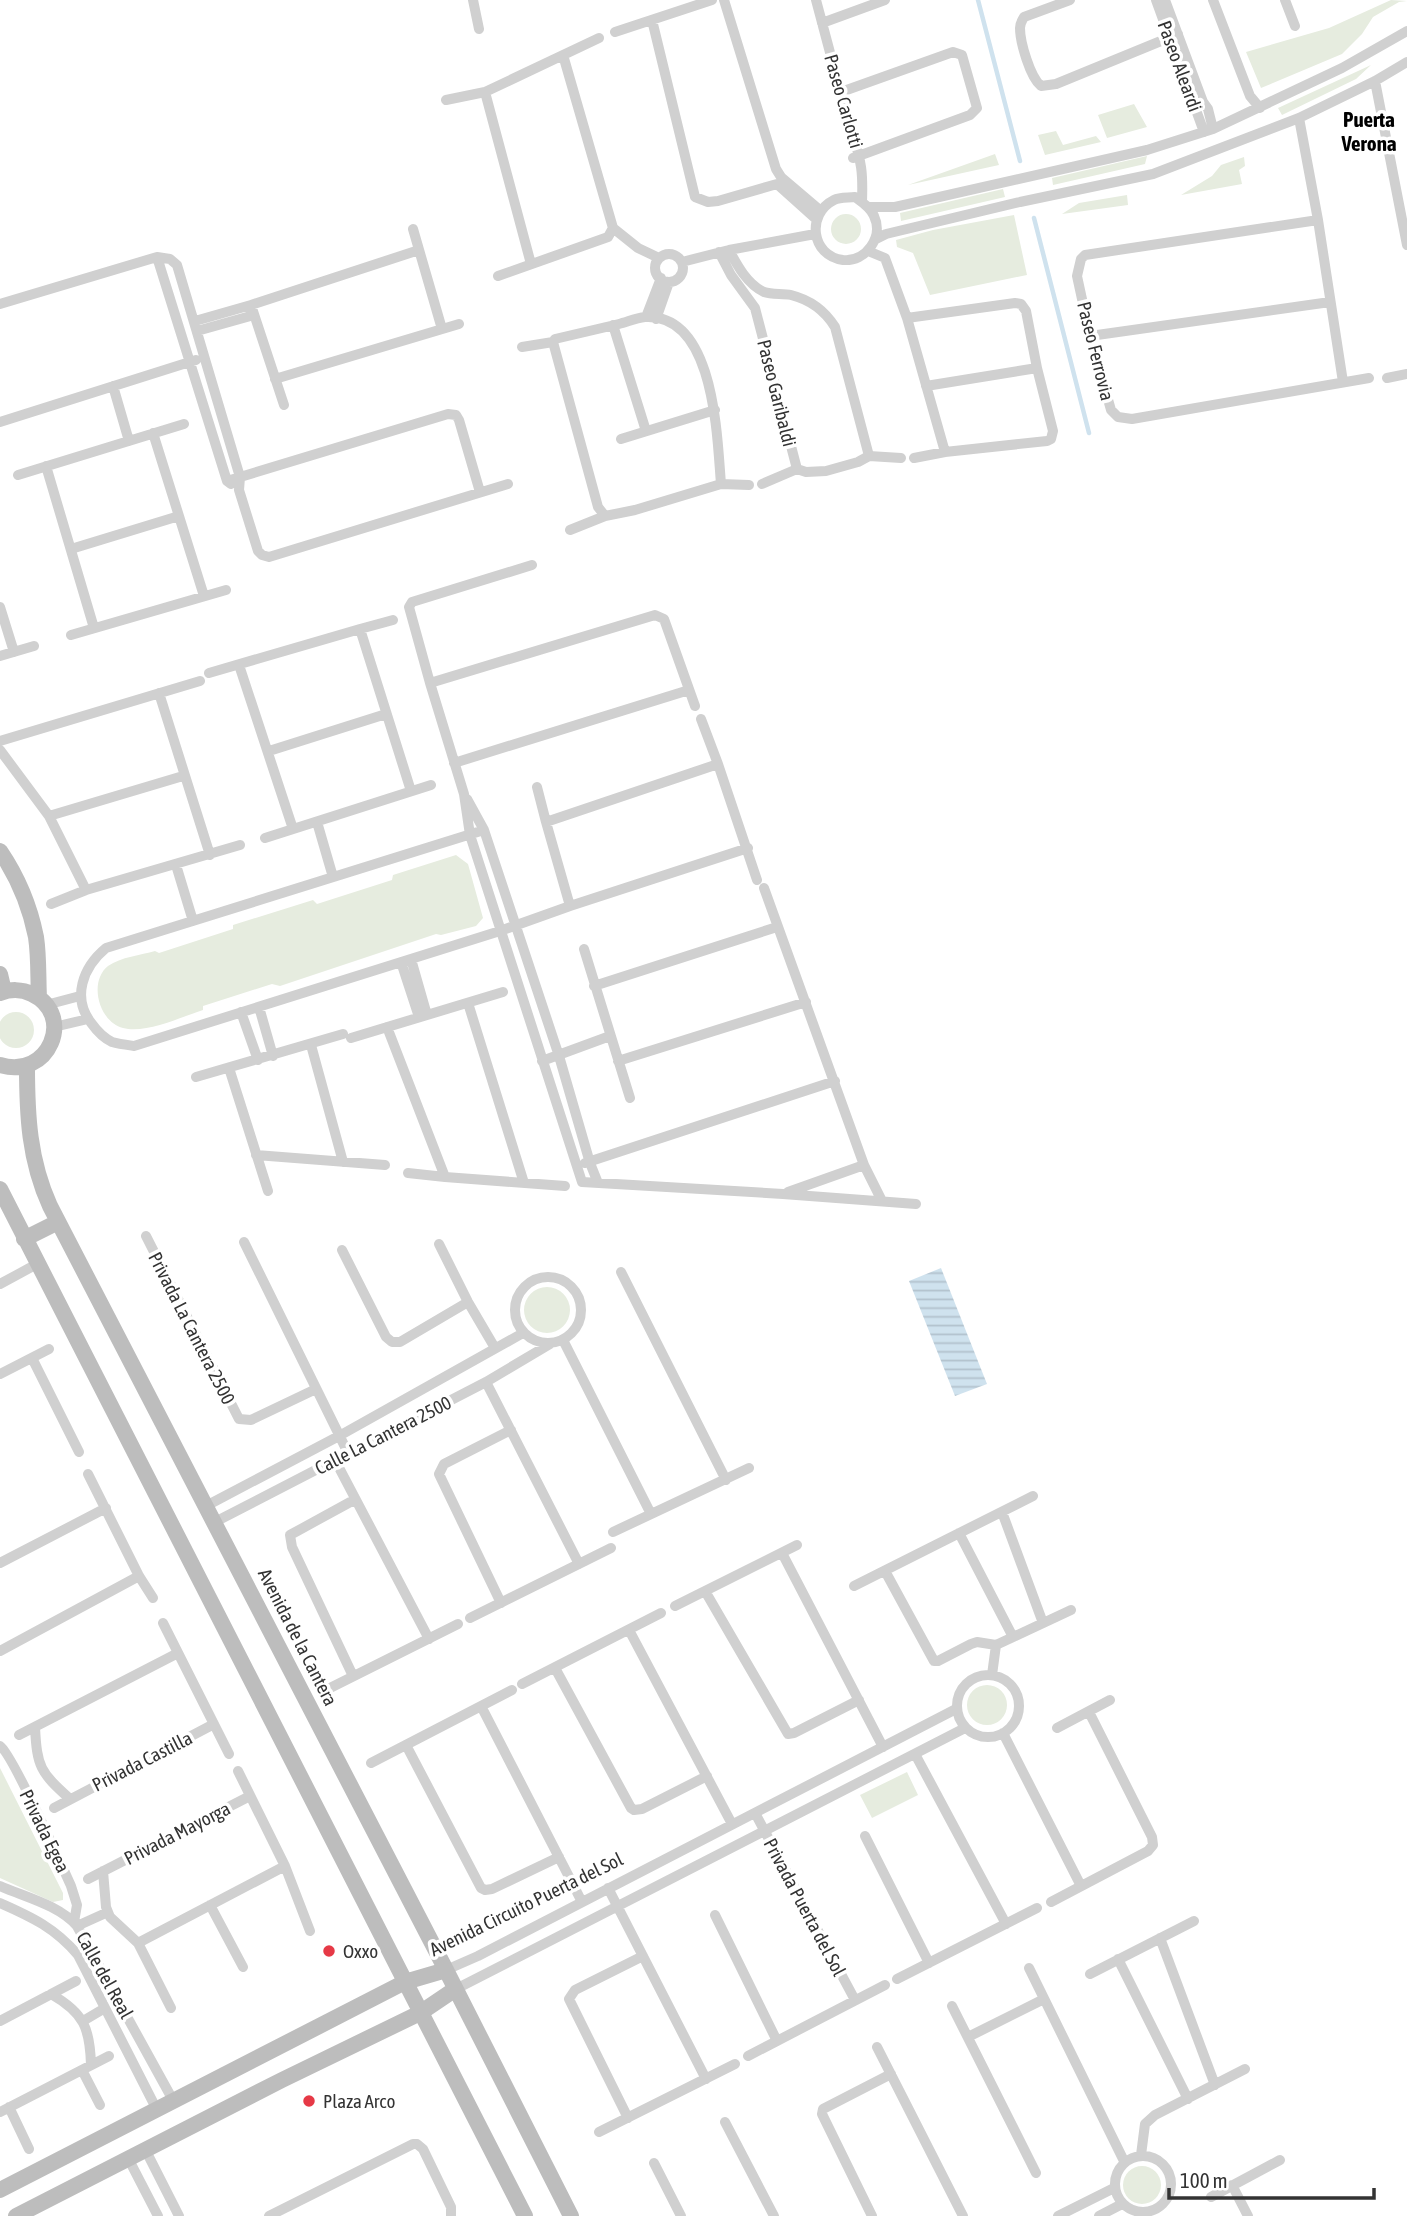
<svg xmlns="http://www.w3.org/2000/svg" width="1407" height="2216" font-family="'Asap Condensed',sans-serif">
<defs>
<pattern id="water-rules" width="6" height="5" patternUnits="userSpaceOnUse" patternTransform="scale(1.75)"><rect width="6" height="5" fill="#cfe2ee"/><path d="M0 2.5h6" fill="none" stroke="#b2c2cd"/></pattern>
</defs>
<rect width="100%" height="100%" fill="#fff"/>
<path fill="#e6ecdf" d="M1391,0L1407,1L1399,2L1373,17L1362,34L1342,54L1261,88L1246,52L1329,28Z
M1371,65L1356,79L1282,115L1278,108Z
M1134,104L1147,127L1107,138L1098,115Z
M1056,131L1063,145L1096,136L1101,142L1045,155L1038,135Z
M995,154L999,165L908,185Z
M1147,156L1145,164L1053,185L1052,178Z
M1244,157L1245,166L1239,170L1242,184L1181,195L1212,176L1221,165Z
M1003,189L1005,197L901,221L900,213Z
M1127,195L1128,205L1062,214L1079,203Z
M831 229a15 15 0 1 1 30 0a15 15 0 1 1-30 0Z
M1014,215L1027,275L930,295L913,253L897,247L896,240L933,230Z
M456,855L468,864L483,918L476,926L441,935L436,934L280,986L272,984L203,1006V1010C181,1017 146,1034 123,1028C99,1022 88,982 108,966C121,957 141,955 155,951L159,953L233,929V925L313,900L317,904L392,880L393,875Z
M-2 1030a18 18 0 1 1 36 0a18 18 0 1 1-36 0Z
M524 1310a23 23 0 1 1 46 0a23 23 0 1 1-46 0Z
M967 1705a20 20 0 1 1 40 0a20 20 0 1 1-40 0Z
M0,1768L63,1893V1900L53,1902L0,1878Z
M907,1772L918,1795L872,1818L860,1795Z
M1123 2185a19 19 0 1 1 38 0a19 19 0 1 1-38 0Z"/>
<path fill="url(#water-rules)" d="M941,1268L987,1384L955,1396L909,1281Z"/>
<g fill="none" stroke-linecap="round" stroke-linejoin="round">
<path stroke="#cfe2ee" stroke-width="4.5" d="M978,0L1020,161
M1034,218L1089,433"/>
<path stroke="#d0d0d0" stroke-width="10" d="M473,0L479,29
M724,0L776,169L781,177L821,211
M816,0L852,135C862,161 863,174 862,202
M1070,0L1024,17C1022,21 1020,23 1020,28C1020,42 1030,77 1041,86L1056,84L1178,34
M1156,0L1204,132
M1165,0L1203,102L1208,109L1213,129
M1213,0L1250,96L1260,108
M1285,0L1295,26
M652,20L695,197L708,202L718,201L777,184L816,219
M822,23L885,0
M615,32L712,0
M563,55L613,228L638,248L659,258
M1375,81L1407,245
M485,92L531,264
M841,92L953,52L962,55L977,108L970,115L853,158
M446,100L485,92L599,38
M1299,118L1318,220L1343,382
M855,197C862,202 871,208 874,216C884,237 866,262 843,260C811,256 806,214 834,200C840,197 848,198 855,197Z
M868,207H895L1147,150L1213,129L1342,68L1407,31
M1318,220L1085,255L1081,259L1077,276L1090,336L1111,410L1118,417L1132,419L1369,378
M413,229L442,329
M876,239L886,234L1020,202L1153,174L1299,118L1375,81L1407,62
M729,250C737,265 747,284 764,292C772,295 783,293 791,295C811,300 825,311 835,327L869,456
M868,251L885,258L907,318L945,452
M719,252L731,275L755,308L797,469L806,472L826,471L858,462L869,456L901,458
M655 268a14 14 0 1 1 28 0a14 14 0 1 1-28 0Z
M157,257L227,481L231,484
M682,262L729,250L815,234
M498,276L608,237L613,228
M0,304L157,257L170,259L177,265L240,477L239,490L258,551L262,555L269,557L508,484
M251,305L284,405
M646,317L661,278
M907,318L1015,303L1021,304L1026,311L1037,368L1053,431L1051,439L1047,441L945,452L914,458
M656,319L669,282
M195,321L251,305L419,250
M613,325L646,431
M197,331L254,315
M1090,336L1330,302
M522,347L553,342
M1387,378L1407,374
M275,379L459,324
M113,386L129,441
M926,386L1037,368
M0,422L196,360
M153,433L204,596
M621,439L715,410
M46,466L94,628
M18,475L184,424
M227,481L448,414L456,415L459,420L480,492
M721,484C717,437 715,313 645,317C636,318 627,322 619,324C597,329 576,334 555,339L553,342L598,507L605,516L635,510L721,484L749,485
M762,484L797,469
M570,530L605,516
M71,549L179,516
M532,565L412,602L409,607L430,683L464,794L470,835L582,1182L783,1194L916,1204
M0,607L14,652
M360,629L393,620
M71,635L226,590
M0,656L34,646
M239,665L293,829
M209,673L360,629L411,791
M430,683L655,615L664,619L695,706
M159,693L210,855
M0,741L200,681
M0,750L49,816L86,890
M269,751L386,714
M454,763L689,690
M718,764L757,880
M537,787L546,822
M467,799L484,830L559,1056L590,1163L598,1183
M49,816L183,776
M317,822L333,877
M484,830L106,948C83,967 71,998 92,1024C97,1031 104,1038 112,1042C119,1044 127,1045 134,1046L500,931L570,906L748,848
M265,838L431,785
M176,865L193,921
M764,888L864,1165L882,1201
M51,904L86,890L240,845
M570,906L546,822L718,764L701,719
M584,949L630,1098
M411,959L427,1015
M401,962L419,1017
M594,986L777,927
M468,1003L524,1183
M46,1005L80,996
M259,1007L273,1056
M241,1012L258,1060
M54,1027L88,1019
M387,1027L445,1177
M351,1038L503,992
M311,1045L343,1162
M542,1061L610,1036
M618,1061L806,1002
M229,1068L268,1191
M196,1077L343,1034
M256,1155L385,1165
M585,1163L835,1081
M408,1173L445,1177L565,1186
M788,1192L864,1165
M146,1236L239,1419L251,1420L316,1389
M244,1242L348,1453
M439,1244L468,1302L495,1348
M342,1250L386,1337L392,1342H400L468,1302
M621,1272L726,1480
M515 1310a33 33 0 1 1 66 0a33 33 0 1 1-66 0Z
M0,1284L37,1264
M563,1340L651,1514
M32,1358L79,1452
M0,1374L49,1349
M486,1382L579,1564
M335,1460L429,1639
M88,1474L139,1576L153,1598
M206,1506L339,1436L523,1333
M1002,1512L1043,1623
M215,1522L486,1382L550,1344
M613,1532L749,1468
M959,1533L1013,1637
M782,1553L883,1747
M0,1563L106,1508
M885,1571L934,1661H938L971,1644L977,1642L996,1645L1071,1610
M854,1586L1033,1496
M705,1591L788,1734L794,1733L859,1700
M501,1603L439,1474L444,1464L511,1430
M675,1606L797,1545
M470,1618L611,1548
M163,1623L229,1754
M629,1630L732,1824
M0,1651L139,1576
M555,1668L631,1808L634,1810L642,1809L707,1776
M957 1706a31 31 0 1 1 62 0a31 31 0 1 1-62 0Z
M992,1675L996,1645
M353,1676L292,1547L290,1535L354,1500
M522,1684L661,1613
M328,1689L458,1624
M481,1706L582,1902
M35,1727C37,1767 40,1772 70,1799
M1057,1728L1110,1700
M1003,1733L1081,1886
M19,1735L178,1653
M406,1745L481,1888L485,1890L492,1889L559,1857
M0,1746C12,1753 61,1864 71,1886L77,1905L74,1922
M915,1754L1006,1924
M371,1763L512,1690
M238,1771L285,1866L310,1931
M54,1808L214,1724
M755,1813L855,2000
M865,1836L929,1963
M103,1871L106,1907L110,1917L138,1943L171,2008
M88,1879L250,1796
M0,1886C25,1897 59,1905 77,1926L174,2102
M608,1888L706,2079
M1051,1902L1148,1851L1153,1845L1152,1837L1089,1712
M0,1903C32,1917 55,1928 78,1955L157,2110
M210,1905L243,1967
M715,1915L777,2041
M77,1926L108,1912
M1160,1938L1215,2085
M138,1943L285,1866
M1118,1959L1188,2099
M1029,1968L1124,2161
M446,1970L478,1956L956,1709
M1090,1974L1194,1921
M897,1979L1037,1908
M454,1990L965,1728
M51,1994C84,2013 90,2028 91,2065
M952,2006L1036,2173
M0,2021L76,1981
M83,2021L105,2008
M968,2037L1044,1999
M877,2047L963,2216
M748,2056L885,1985
M82,2070L100,2105
M9,2107L29,2149
M0,2112L109,2056
M628,2118L569,1999L575,1990L643,1956
M725,2122L774,2216
M599,2132L735,2064
M145,2149L179,2216
M1141,2155L1145,2124L1155,2115L1245,2069
M1115 2184a28 28 0 1 1 56 0a28 28 0 1 1-56 0Z
M128,2158L158,2216
M654,2163L681,2216
M1232,2185L1248,2216
M1211,2197L1280,2160
M269,2216L413,2144H417L423,2149L451,2207V2216
M872,2216L822,2114L823,2109L891,2074
M1058,2216L1114,2188
M1099,2216L1122,2204"/>
<path stroke="#bdbdbd" stroke-width="16" d="M0,851C17,876 30,907 36,937C39,957 38,978 39,998
M0,974L4,991
M0,993C10,989 22,989 32,994C76,1015 49,1080 0,1065
M27,1066C27,1115 29,1160 50,1206L446,1970L571,2216
M0,1189L525,2216
M24,1239L58,1222
M0,2190L405,1982L446,1970
M16,2216L282,2080L420,2013L454,1990"/>
</g>
<g fill="#e63946" stroke="#fff" stroke-width="2.5">
<circle cx="329" cy="1951" r="7"/>
<circle cx="309" cy="2101" r="7"/>
</g>
<g text-anchor="middle" stroke-width="7" stroke-linejoin="round" paint-order="stroke">
<g font-size="19" fill="#333" stroke="#fff">
<text transform="translate(1180 66) rotate(70)" y="7">Paseo Aleardi</text>
<text transform="translate(844 101) rotate(74)" y="7">Paseo Carlotti</text>
<text transform="translate(1096 351) rotate(76)" y="7">Paseo Ferrovia</text>
<text transform="translate(777 393) rotate(76)" y="7">Paseo Garibaldi</text>
<text transform="translate(192 1328) rotate(63)" y="7">Privada La Cantera 2500</text>
<text transform="translate(383 1435) rotate(-27)" y="7">Calle La Cantera 2500</text>
<text transform="translate(298 1637) rotate(63)" y="7">Avenida de la Cantera</text>
<text transform="translate(142 1761) rotate(-27)" y="7">Privada Castilla</text>
<text transform="translate(45 1831) rotate(64)" y="7">Privada Egea</text>
<text transform="translate(177 1833) rotate(-27)" y="7">Privada Mayorga</text>
<text transform="translate(526 1904) rotate(-26)" y="7">Avenida Circuito Puerta del Sol</text>
<text transform="translate(805 1907) rotate(62)" y="7">Privada Puerta del Sol</text>
<text transform="translate(105 1975) rotate(61)" y="7">Calle del Real</text>
</g>
<g font-size="19" fill="#333" stroke="#fff" text-anchor="start">
<text x="343" y="1958">Oxxo</text>
<text x="323" y="2108">Plaza Arco</text>
</g>
<g font-size="21" font-weight="bold" fill="#000" stroke="#fff">
<text x="1369" y="127">Puerta<tspan x="1369" dy="24">Verona</tspan></text>
</g>
</g>
<path d="M1169 2188v10h205v-10" fill="none" stroke="#333333" stroke-width="3.5"/>
<text x="1180" y="2188" font-size="21" fill="#333333" stroke="#ffffff" stroke-width="5" paint-order="stroke">100 m</text>
</svg>
